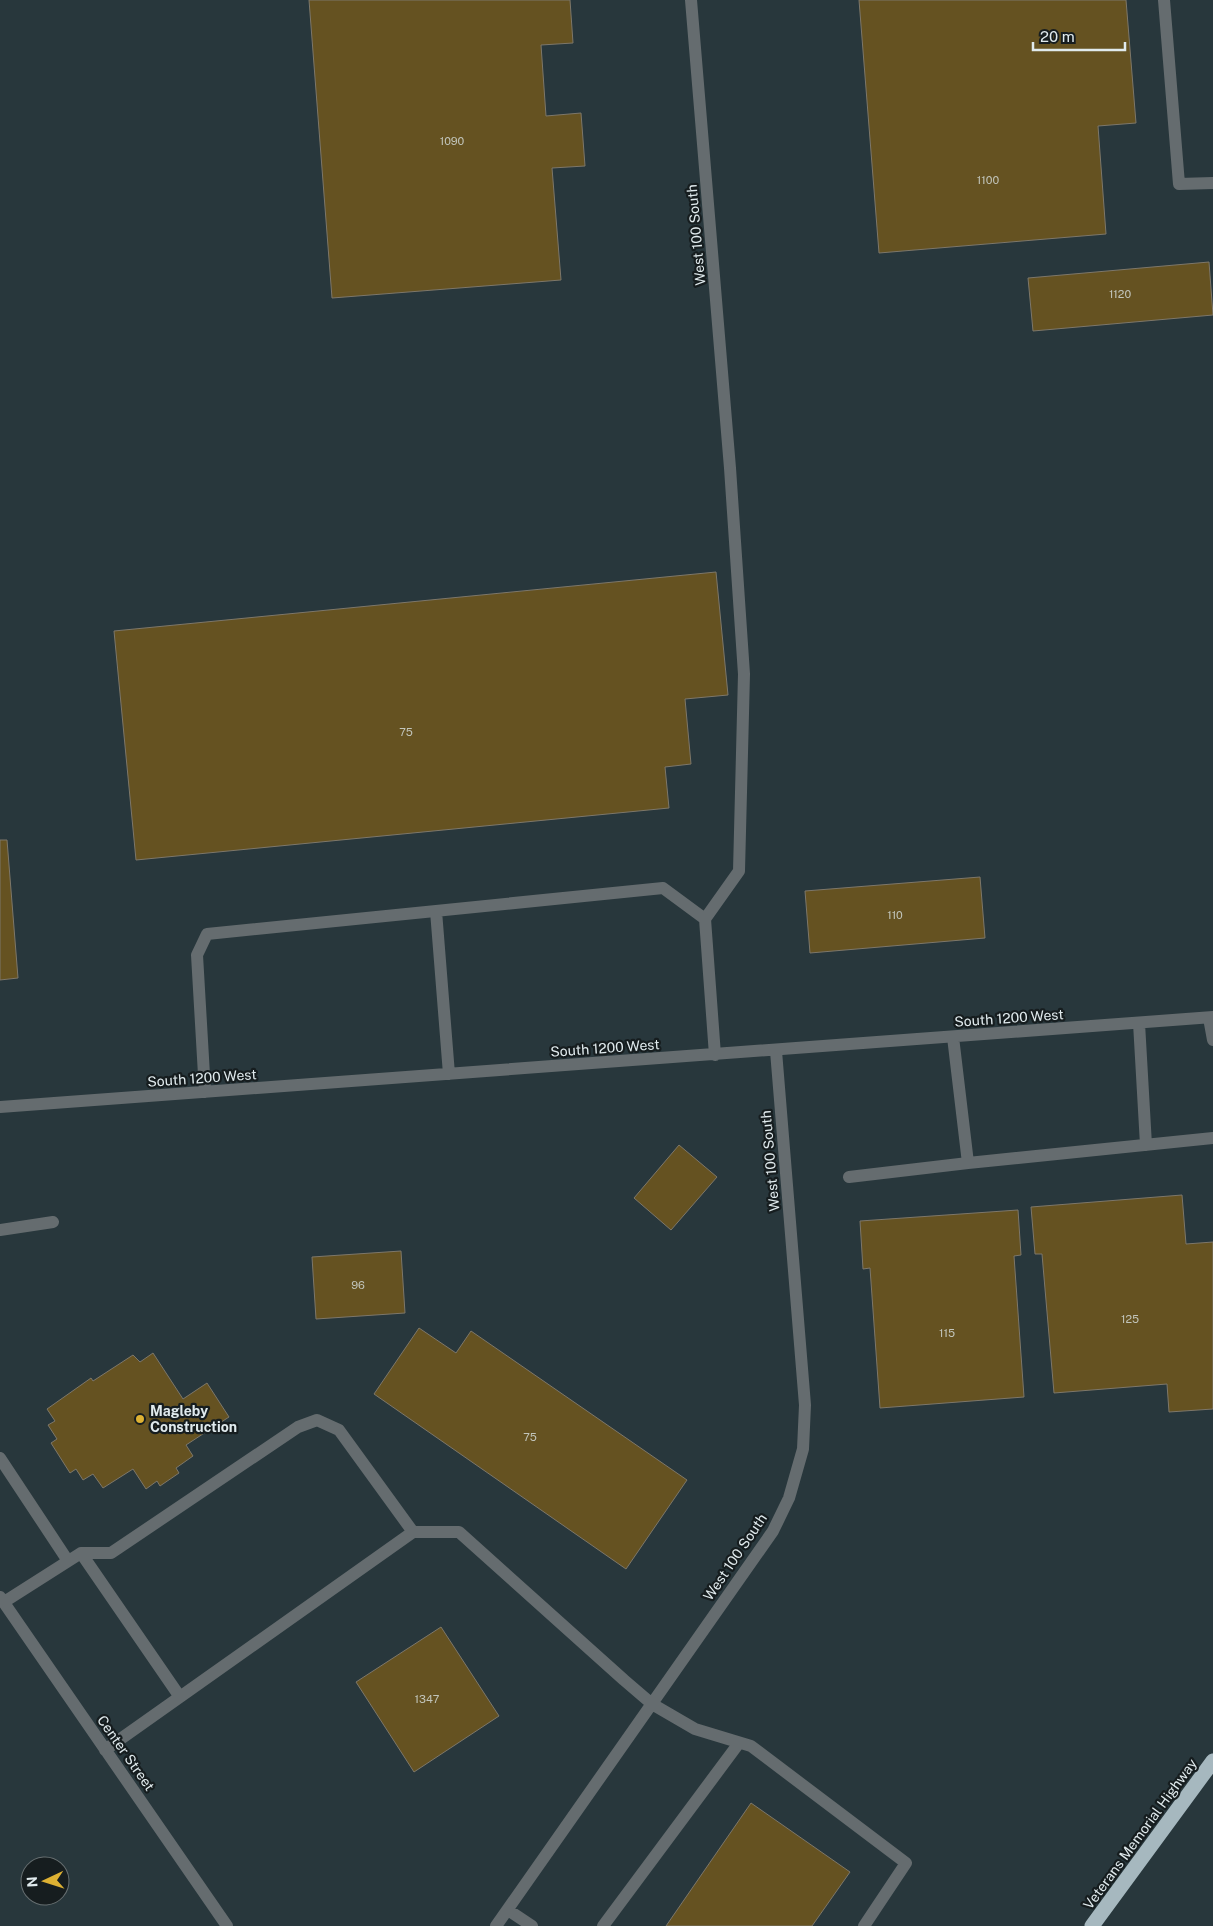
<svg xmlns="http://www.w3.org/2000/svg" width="1213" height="1926" font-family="'Public Sans',sans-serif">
<rect width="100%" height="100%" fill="#28373c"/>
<path fill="#655221" stroke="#7d776a" d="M309,0H570L573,43L541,45L546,116L581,113L585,166L552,168L561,280L332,298Z
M859,0H1126L1136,123L1098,126L1106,234L879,253Z
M1209,262L1213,315L1033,331L1028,278Z
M716,572L728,695L685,699L691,764L665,767L669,808L136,860L114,631Z
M0,840H7L18,978L0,980Z
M980,877L985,938L810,953L805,891Z
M679,1145L717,1177L671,1230L634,1198Z
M1182,1195L1186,1244L1213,1242V1409L1169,1412L1167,1384L1054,1393L1042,1254H1035L1031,1207Z
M1018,1210L1021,1255L1014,1256L1024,1397L880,1408L870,1268L863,1269L860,1221Z
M401,1251L405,1313L316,1319L312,1257Z
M419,1328L456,1353L471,1331L687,1480L626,1569L374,1394Z
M153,1353L183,1399L207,1383L229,1417L186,1445L193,1456L176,1468L179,1473L160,1486L157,1481L146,1489L133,1469L103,1488L93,1474L83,1480L76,1469L70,1473L51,1443L57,1439L48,1425L55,1421L47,1409L91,1378L93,1381L133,1355L140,1362Z
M441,1627L499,1716L414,1772L356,1682Z
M751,1803L850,1872L812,1926H666Z"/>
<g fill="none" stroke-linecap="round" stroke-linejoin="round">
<path stroke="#656c6f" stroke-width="12" d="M691,0L730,468L744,674L739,871L705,919
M1164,0L1179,184L1213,183
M436,911L449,1074
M1209,1018L1213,1040
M1139,1023L1146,1145
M205,1092L197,955L207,934L663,888L705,919L715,1055
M0,1107L1213,1017
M968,1163L1213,1138
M849,1177L968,1163L953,1037
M0,1230L53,1222
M0,1458L68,1561
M81,1553L180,1697
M0,1597L227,1926
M4,1602L81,1553H111L298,1427L317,1420L339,1430L413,1532
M105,1750L413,1532H459L624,1680L652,1704L695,1729L751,1746L906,1863L864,1926
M508,1910L532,1926
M496,1926L773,1531L789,1498L803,1449L805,1405L776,1051
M603,1926L739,1743"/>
<path stroke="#a6b8bf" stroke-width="15" d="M1092,1926L1213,1761"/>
</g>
<circle fill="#ddb133" stroke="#161d1f" stroke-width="2" cx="140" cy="1419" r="5"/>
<g text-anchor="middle" stroke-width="4.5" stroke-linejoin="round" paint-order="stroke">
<g font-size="11" fill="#c1c4ba">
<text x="452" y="145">1090</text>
<text x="988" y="184">1100</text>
<text x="1120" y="298">1120</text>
<text x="406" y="736">75</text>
<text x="895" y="919">110</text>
<text x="358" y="1289">96</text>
<text x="1130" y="1323">125</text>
<text x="947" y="1337">115</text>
<text x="530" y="1441">75</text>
<text x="427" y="1703">1347</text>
</g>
<g font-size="14" fill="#e0eaed" stroke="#161d1f">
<text transform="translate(696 235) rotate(-95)" y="5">West 100 South</text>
<text transform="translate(1009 1018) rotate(-4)" y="5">South 1200 West</text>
<text transform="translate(605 1048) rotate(-4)" y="5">South 1200 West</text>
<text transform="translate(202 1078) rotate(-4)" y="5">South 1200 West</text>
<text transform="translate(770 1161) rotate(-95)" y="5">West 100 South</text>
<text transform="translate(735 1557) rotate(-56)" y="5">West 100 South</text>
<text transform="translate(126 1753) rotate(55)" y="5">Center Street</text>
<text transform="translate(1140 1834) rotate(-54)" y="5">Veterans Memorial Highway</text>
</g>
<g font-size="14" font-weight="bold" fill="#e0eaed" stroke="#161d1f" text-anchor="start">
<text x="150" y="1416">Magleby<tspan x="150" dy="16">Construction</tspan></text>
</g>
</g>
<g transform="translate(45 1881) rotate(266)"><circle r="24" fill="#161d1f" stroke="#676f71"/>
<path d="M0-4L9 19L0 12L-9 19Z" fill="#ddb133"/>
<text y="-8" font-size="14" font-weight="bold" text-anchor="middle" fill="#e0eaed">N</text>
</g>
<path d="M1033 42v8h92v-8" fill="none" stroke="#e0eaed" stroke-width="2.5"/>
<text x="1040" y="42" font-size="15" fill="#e0eaed" stroke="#161d1f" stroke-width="4" paint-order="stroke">20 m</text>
</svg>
